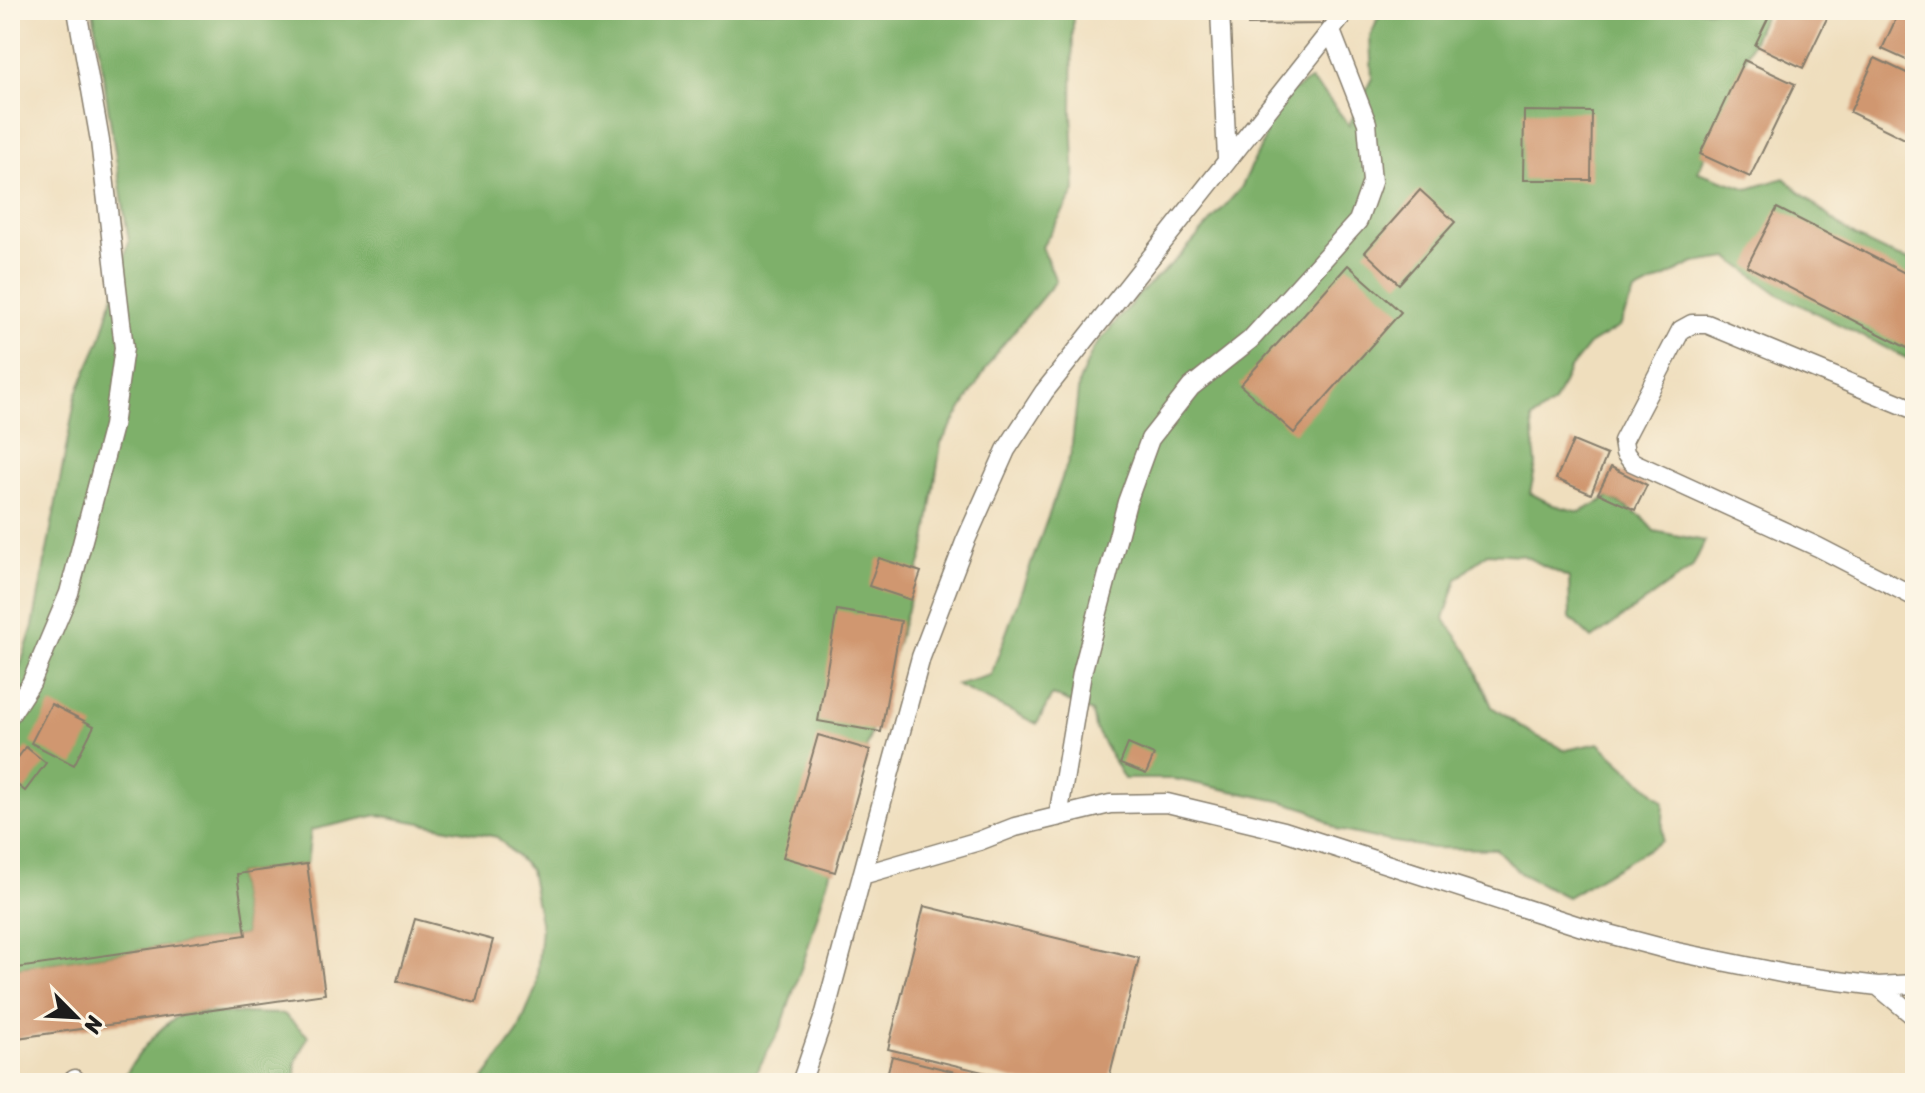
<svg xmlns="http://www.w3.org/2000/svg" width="1925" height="1093" font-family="Sriracha,sans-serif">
<rect width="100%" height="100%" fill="#fcf5e5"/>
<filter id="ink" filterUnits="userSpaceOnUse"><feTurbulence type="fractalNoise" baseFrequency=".0125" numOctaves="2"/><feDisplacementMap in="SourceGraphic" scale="16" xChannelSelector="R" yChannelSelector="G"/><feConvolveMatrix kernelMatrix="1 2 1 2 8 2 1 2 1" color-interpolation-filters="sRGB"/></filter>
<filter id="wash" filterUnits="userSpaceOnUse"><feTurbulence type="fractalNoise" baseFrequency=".006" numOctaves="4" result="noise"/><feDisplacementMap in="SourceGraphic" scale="32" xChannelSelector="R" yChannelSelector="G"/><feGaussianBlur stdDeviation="1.8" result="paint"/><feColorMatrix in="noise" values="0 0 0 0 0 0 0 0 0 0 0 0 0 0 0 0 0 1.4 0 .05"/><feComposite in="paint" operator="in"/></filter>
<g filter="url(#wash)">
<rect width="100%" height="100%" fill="#efdebd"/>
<path fill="#7eb06a" stroke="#4d6643" stroke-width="2" d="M93,10H1073L1072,112L1075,191L1042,247L1056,281L995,354L941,443L925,548L806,954L781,1028L750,1083H481L518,1032L536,988L541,927L530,870L497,837L378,815L311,830L307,864L237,874L246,935L10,969V684L18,673L33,626L76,395L100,341L129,242Z
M1382,10H1766L1698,172L1748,189L1784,178C1827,215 1859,249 1915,261V351L1908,359L1780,295L1729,258L1694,263L1634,293L1619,327L1589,345L1569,370L1554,403L1532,419L1536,465L1530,493L1553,505L1580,512L1609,497L1642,517L1654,531L1705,541L1692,568L1592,639L1570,618L1569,578L1522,555L1487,553L1457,579L1444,619L1469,653L1492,707L1534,735L1566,750L1599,743L1664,802L1662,841L1567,897L1521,874L1496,849L1432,848L1388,841L1338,830L1310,810L1284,802L1175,779H1124L1095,728L1092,712L1052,695L1037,724L956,685L991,675L1071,453L1079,382L1093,349L1141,292L1179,257L1241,188L1264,140L1272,104L1310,80L1325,94L1349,125L1372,78L1370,37Z
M246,1013L284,1014L308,1036L295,1064L297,1083H122C130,1062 162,1022 183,1014C195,1011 231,1014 246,1013Z"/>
<g id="blocks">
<path fill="#d09770" d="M1248,10H1323V24L1248,25Z
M1772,10H1831L1803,68L1755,45Z
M1900,10H1915V64L1882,49Z
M1875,58L1915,77V144L1850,112Z
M1744,60L1795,84L1750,177L1700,154Z
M1524,111L1592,112L1591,180H1523Z
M1420,190L1455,222L1399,284L1365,252Z
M1777,208L1915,278V352L1747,266Z
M1348,265L1401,312L1294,433L1240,385Z
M1573,441L1607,455L1591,494L1556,479Z
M1611,467L1647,485L1635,510L1598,493Z
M879,558L921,572L911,600L869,586Z
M837,610L901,621L881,732L818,721Z
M51,704L94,726L74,765L31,743Z
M818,735L870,750L835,872L783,857Z
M1128,744L1154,755L1146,774L1120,764Z
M26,747L46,763L25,791L10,779V768Z
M307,864L325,994L10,1039V969L246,935L237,874Z
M924,906L1139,958L1108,1083H1028L888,1049Z
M415,919L493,940L476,1003L397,981Z
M892,1056L995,1082V1083H885Z"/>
</g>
</g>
<g filter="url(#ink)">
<use href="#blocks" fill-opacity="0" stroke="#867d6c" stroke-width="2"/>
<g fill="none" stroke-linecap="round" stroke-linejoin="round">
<defs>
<path id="lane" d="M1220,10L1227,159
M1915,410L1707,324H1692L1681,330L1623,441L1625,453L1632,462L1818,547L1915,597
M10,715L31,683L69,593L113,426L124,348L100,141L77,10
M1058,817L1082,673L1127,502L1150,439L1191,387L1250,340L1358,221L1372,182L1367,123L1331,31
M862,875L979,841L1015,827L1110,804L1167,803L1284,831L1579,926L1677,952L1791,975L1878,986L1915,984
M1878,986L1915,1017
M69,1083L75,1079
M801,1083L825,1013L921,657L965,542L1006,450L1044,392L1347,10"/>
</defs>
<use href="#lane" stroke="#867d6c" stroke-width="21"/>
<use href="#lane" stroke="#fff" stroke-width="18"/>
</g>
</g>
<rect width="1925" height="1093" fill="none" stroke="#fcf5e5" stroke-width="40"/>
<g transform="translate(76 1017) rotate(114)" stroke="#fcf5e5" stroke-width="6" paint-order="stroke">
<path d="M0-6L14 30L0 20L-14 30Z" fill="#1c1c1c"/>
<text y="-12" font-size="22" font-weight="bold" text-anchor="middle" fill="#1c1c1c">N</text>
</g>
</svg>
